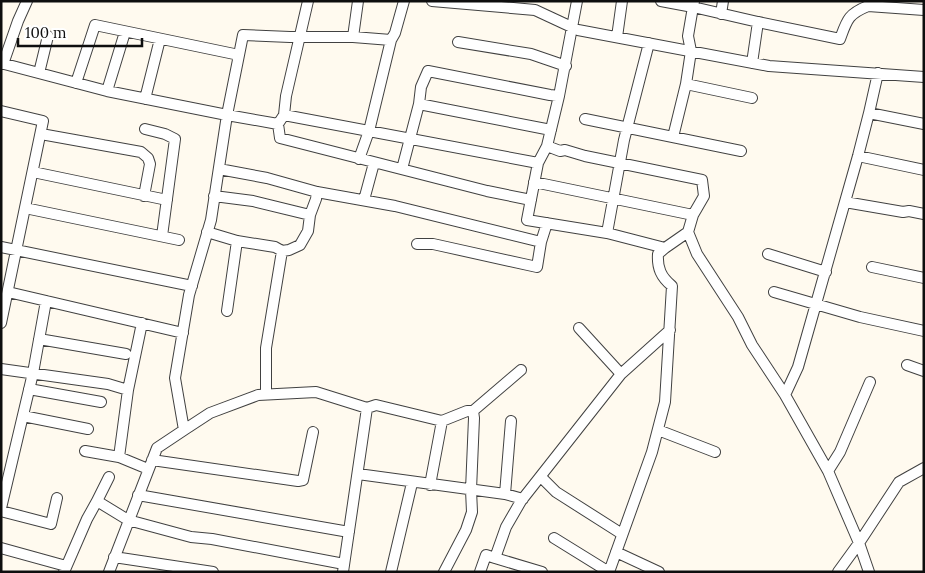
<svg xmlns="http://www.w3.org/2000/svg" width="925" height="573" font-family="Lora,serif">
<rect width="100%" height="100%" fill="#fffaef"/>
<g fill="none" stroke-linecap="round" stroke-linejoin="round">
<defs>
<path id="minor" d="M308,1L286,96L284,115L278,124L280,138L487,191L531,200
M432,1L535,10L578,30L769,66L924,77
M661,1L693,7L758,22L840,39C847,20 848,14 868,6L924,10
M721,14L723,1
M353,37L391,40
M617,37L622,1
M458,42L531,54L566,66
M1,63L107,91L227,115L278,124
M752,63L758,22
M3,64L18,21L27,1
M39,73L48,36
M878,73L869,113L924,124
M76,83L95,25L239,55
M686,84L752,98
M107,91L125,32
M145,99L160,39
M419,104L551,130
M1,111L43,121L1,323
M284,115L538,163L527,220L607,233L665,248L658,254C657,268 661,277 672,286L665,402L652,452L609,572
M585,119L741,151
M145,129L165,134L175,139L162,236
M41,134L141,152L148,158L150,164L144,196
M673,137L686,84L691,51L688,36L694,1
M547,146L560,151L565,150L585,156L702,180L704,196L693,215L688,232L697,254L738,317L752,345L785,395L798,367L858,156L869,113
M858,156L924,170
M359,159L369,131L391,40L395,33L404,1
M538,163L547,146L559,96L577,1
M219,169L267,178L317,192L395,206L541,242
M402,169L419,104L421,87L428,71L550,95L559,96
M33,172L167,200
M534,182L693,215
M214,196L253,201L310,215
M364,200L374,163
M845,202L903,212L909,211L924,214
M25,208L179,240
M207,232L237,241L275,247L282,251L289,250L300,245L308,231L310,215L316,199L317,192
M607,233L624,140L649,43
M417,244H433L537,267L541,242L547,223
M1,247L192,286
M665,248L688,232
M768,254L826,272
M872,267L924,278
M8,292L183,333
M774,292L860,317L924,331
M227,311L237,241
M579,328L621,374
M39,339L126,354
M907,365L924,371
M1,369L108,384L128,390
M29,389L101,402
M266,394V348L282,251
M785,395L828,471L859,543L869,572
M367,408L376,405L442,421L467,411H473L521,370
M23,416L88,429
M184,430L210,413L258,395L316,392L367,408L343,572
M658,430L715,452
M85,451L119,457L148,469
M119,457L128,390L142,323
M152,460L298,481L303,480L313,432
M828,471L840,452L870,382
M358,474L505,494L523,499
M541,477L556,492L622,534
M430,485L442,421
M505,494L511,421
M138,495L349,532
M97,501L109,477
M1,508L33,373L46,301
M1,511L51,524L57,498
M554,538L609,572
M1,548L66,566
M616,552L659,572
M114,557L213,572
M495,558L542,572
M64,572L87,519L97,501L128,520L191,537L212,539L344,564
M109,572L157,448L184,430L175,378L189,295L211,220L227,115L243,35L290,37H353L358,1
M391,572L412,483
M444,572L466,530L472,512L471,490L474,418L473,411
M480,572L486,555L495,558L506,527L521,501L621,374L670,330
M838,572L859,543L899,482L924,468"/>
</defs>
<use href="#minor" stroke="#414141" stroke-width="12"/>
<use href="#minor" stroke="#fff" stroke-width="10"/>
</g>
<rect width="925" height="573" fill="none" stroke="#0e0e0e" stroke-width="5"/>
<path d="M18 38v8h124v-8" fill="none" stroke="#0e0e0e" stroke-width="2.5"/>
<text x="25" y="38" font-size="15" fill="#0e0e0e" stroke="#ffffff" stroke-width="4" paint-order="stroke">100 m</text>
</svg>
